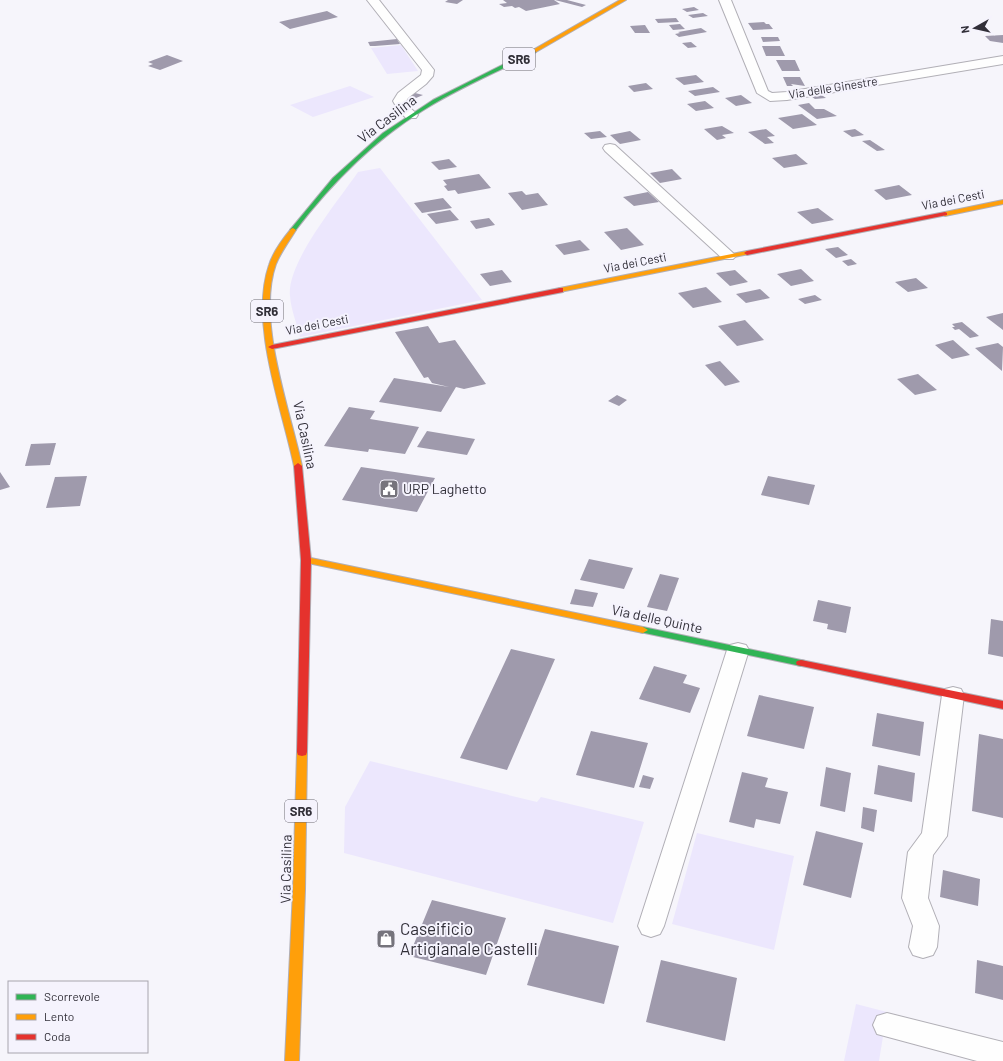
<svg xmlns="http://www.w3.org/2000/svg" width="1003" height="1061" font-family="Barlow,sans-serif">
<rect width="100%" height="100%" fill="#f6f5fb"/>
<path fill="#ece7fd" d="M401,45L418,71L387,74L371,48Z
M350,86L374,97L313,117L290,105Z
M380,168L482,300L300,337C297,324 291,310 290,296C286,263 339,200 358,172Z
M370,761L537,802L541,797L644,822L613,923L344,853L345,807Z
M697,833L794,856L774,950L672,924Z
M856,1004L887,1012L879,1061H844Z"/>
<path fill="#9f9aac" d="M448,0H463L457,4L445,2Z
M503,0H554L560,4L526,11L519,7L515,8L512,6L504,7L499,4L507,3Z
M555,0H567L586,5L582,7Z
M694,7L699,10L687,12L682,9Z
M327,11L338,17L290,29L279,22Z
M703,13L708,16L693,18L688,15Z
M676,18L679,22L658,23L655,19Z
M764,22L766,24H769L773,29L753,30L748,23Z
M680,24L685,29L673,30L669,25Z
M645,25L650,33H635L630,26Z
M701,28L707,32L679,37L675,34L680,33L678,32Z
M1003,35V43L990,41L985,36Z
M761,37H778L780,41L763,42Z
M397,39L400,44L375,46H370L368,42Z
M691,42L697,47L688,48L682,43Z
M762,46H780L785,56H766Z
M167,55L183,61L160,70L148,66L153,64L148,62Z
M776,60H795L800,71H782Z
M696,75L704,82L684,85L675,78Z
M783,77H800L805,86L791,84L793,86H787Z
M646,83L653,89L634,92L628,86Z
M713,87L720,92L695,96L688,91Z
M415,93L423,95L416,98L408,96Z
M820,94L826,98L815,99L809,95Z
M741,95L752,103L736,106L725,98Z
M705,101L714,108L696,111L687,104Z
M809,103L815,109H824L837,116L817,119L798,105Z
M802,114L817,125L793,129L778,118Z
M722,126L734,133L722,135L726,138L717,140L704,129Z
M766,129L775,136L767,137L774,143L765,144L748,132Z
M855,129L864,135L852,137L843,131Z
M600,131L607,137L591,139L584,133Z
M630,131L641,140L620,144L610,135Z
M870,140L885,150L877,151L862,141Z
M796,154L808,164L784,168L772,158Z
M449,159L457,167L439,170L431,162Z
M672,169L682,179L660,183L650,173Z
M479,174L491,188L458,194L455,190L448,191L444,186L447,185L443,180Z
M899,185L912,195L886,200L874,190Z
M522,191L526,195L538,193L548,205L522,210L508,193Z
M648,192L659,202L634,206L623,197Z
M443,198L452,208L422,213L414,203Z
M818,208L834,220L812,224L797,212Z
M450,210L459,220L436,224L427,214Z
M489,218L495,225L476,229L470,221Z
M627,228L644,245L621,250L604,232Z
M580,240L590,250L564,255L555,245Z
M838,247L848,255L836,258L825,249Z
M851,259L857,264L848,266L842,261Z
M801,269L814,281L791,286L777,274Z
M502,270L512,282L490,286L480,274Z
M735,270L748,282L730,286L716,273Z
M916,278L928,288L908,292L895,282Z
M706,287L722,302L693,308L678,293Z
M760,289L770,298L746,303L736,294Z
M815,295L822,300L805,304L798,299Z
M1003,313V330L986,317Z
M745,320L764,340L737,346L718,326Z
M962,322L979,336L970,338L959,329L955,330L952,327H955L952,324Z
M428,326L439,343L455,340L486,384L464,389L456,387L441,412L379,402L394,378L449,387L432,383L428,377L424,378L395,332Z
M953,340L970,355L952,359L935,345Z
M998,343L1003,347L1002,371L975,348Z
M720,361L740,382L725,386L705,365Z
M918,374L937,390L915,395L897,379Z
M617,395L627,400L619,406L608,401Z
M349,407L375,411L370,419L419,427L405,454L369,449L368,452L324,446Z
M427,431L475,439L467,455L417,447Z
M56,443L50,465L25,466L31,444Z
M361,467L435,478L417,512L342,500Z
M0,472L10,487L0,490Z
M87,476L80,506L46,508L55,477Z
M768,476L815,485L809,505L761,495Z
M589,559L633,568L624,589L580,580Z
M660,574L679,578L667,611L647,607Z
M575,589L598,593L593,607L570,604Z
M818,600L851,607L846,633L827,629L828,624L813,621Z
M991,619L1003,621V657L988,654Z
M511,649L555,659L507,770L460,758Z
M654,666L687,675L683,683L700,688L690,713L639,699Z
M759,695L814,707L804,749L747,736Z
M877,713L924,722L920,756L872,746Z
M591,731L648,743L634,788L576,775Z
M979,734L1003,739V818L972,811Z
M878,765L915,773L912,802L874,794Z
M826,767L851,773L845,812L820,806Z
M742,772L768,778L765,787L788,792L780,824L756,819L754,828L729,822Z
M643,775L654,778L650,789L639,787Z
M863,807L877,810L874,832L861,828Z
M816,831L863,843L851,898L803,885Z
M943,870L980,879L978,906L940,897Z
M432,900L506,918L486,975L409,956Z
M545,929L619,946L604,1004L527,985Z
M661,960L737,978L725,1041L646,1022Z
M977,960L1003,966V1000L975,993Z"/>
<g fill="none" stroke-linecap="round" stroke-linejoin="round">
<defs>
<path id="street" d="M367,0H379L434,70L433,76L426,84L408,98L406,101L408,106L418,115L416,118H406L398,110L393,101L398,93L421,75L422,70Z
M719,0H731L768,91L772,93L787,92L1003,56V64L787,100L770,101L757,93Z
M610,144L615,145L733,253L736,256L733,259H723L605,151L603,148L605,145Z
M738,643L746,645L749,650L664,926L660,934L651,937L642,934L638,926L727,650L730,645Z
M953,687L961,689L964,695L947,836L933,855L928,898L939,926L937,947L933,955L923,958L913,955L909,947L913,926L902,898L908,852L922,833L942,695L945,689Z
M887,1013L1003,1042V1061H977L877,1034L873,1025L877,1016Z"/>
<path id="fast" d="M534,49L536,50V52C498,72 458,88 422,111C372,142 331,184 295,231H291L290,230L333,178L383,133L433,100Z
M643,627L801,660L805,661L806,663L805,665L801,666L640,632L638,630L640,628Z"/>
<path id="slow" d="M620,0H626L536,52L531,51Z
M1003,200V204L945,216L942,214L945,212Z
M293,228L296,230C289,241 281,252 276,264C256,320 290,409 302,466L298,469L294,466C282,408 249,323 269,265C273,252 282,240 291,229Z
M747,251L750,253L749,254L560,292L556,290L560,288Z
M306,557L643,627L648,630L643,633L303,562L301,560L303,558Z
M302,748L306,749L307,752L305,890L299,1061H285L293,890L297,752L298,749Z"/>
<path id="jam" d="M945,212L947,213V215L747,255L744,253L747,251Z
M560,288H563V292L272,349L268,347L272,345Z
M298,463L302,466L311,560L307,752L306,755L302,756L298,755L297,752L301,560L294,466Z
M801,660L1003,701V709L797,665L796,663L797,661Z"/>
</defs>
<use href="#street" stroke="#b1afb6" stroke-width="2"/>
<use href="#fast" stroke="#b1afb6" stroke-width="2"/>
<use href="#slow" stroke="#b1afb6" stroke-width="2"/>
<use href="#jam" stroke="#b1afb6" stroke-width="2"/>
<use href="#street" fill="#fefefe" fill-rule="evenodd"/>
<use href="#fast" fill="#30b455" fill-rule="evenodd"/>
<use href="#slow" fill="#ff9f0a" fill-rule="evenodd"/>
<use href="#jam" fill="#e5322d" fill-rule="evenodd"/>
</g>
<defs>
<symbol id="civic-square" viewBox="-11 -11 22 22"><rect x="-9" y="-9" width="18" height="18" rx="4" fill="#76747c" stroke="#f5f3fd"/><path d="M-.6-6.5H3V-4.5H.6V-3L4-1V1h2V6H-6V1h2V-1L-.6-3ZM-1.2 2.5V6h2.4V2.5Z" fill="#fff"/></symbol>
<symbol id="shop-square" viewBox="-11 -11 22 22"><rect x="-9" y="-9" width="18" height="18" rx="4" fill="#76747c" stroke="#f5f3fd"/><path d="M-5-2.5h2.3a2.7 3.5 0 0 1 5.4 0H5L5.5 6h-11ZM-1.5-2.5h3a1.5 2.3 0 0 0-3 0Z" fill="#fff"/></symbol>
</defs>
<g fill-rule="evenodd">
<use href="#civic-square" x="378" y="478" width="22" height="22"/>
<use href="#shop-square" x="375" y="928" width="22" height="22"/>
</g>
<g text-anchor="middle" stroke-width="4" stroke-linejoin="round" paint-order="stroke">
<g font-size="12" fill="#312f38" stroke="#f5f3fd">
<text transform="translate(833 88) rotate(-9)" y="4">Via delle Ginestre</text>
<text transform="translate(953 200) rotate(-11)" y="4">Via dei Cesti</text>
<text transform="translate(635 263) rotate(-11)" y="4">Via dei Cesti</text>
<text transform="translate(317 325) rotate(-11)" y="4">Via dei Cesti</text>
</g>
<g fill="#f5f3fd" stroke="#6c6a73" stroke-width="1">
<rect x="503" y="48" width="32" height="22" rx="3"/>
<rect x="251" y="300" width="32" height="22" rx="3"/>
<rect x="285" y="800" width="32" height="22" rx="3"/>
</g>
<g font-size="13" font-weight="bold" fill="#312f38">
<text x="519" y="64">SR6</text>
<text x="267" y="316">SR6</text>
<text x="301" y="816">SR6</text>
</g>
<g font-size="14" fill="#312f38" stroke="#f5f3fd">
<text transform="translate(387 119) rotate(-37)" y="5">Via Casilina</text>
<text transform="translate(305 435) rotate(78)" y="5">Via Casilina</text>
<text transform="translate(657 619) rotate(12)" y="5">Via delle Quinte</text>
<text transform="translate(286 869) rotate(-89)" y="5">Via Casilina</text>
</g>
<g font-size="14" fill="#312f38" stroke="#f5f3fd" text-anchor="start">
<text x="403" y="494">URP Laghetto</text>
</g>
<g font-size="17" fill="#312f38" stroke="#f5f3fd" text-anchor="start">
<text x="400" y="935">Caseificio<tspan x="400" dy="20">Artigianale Castelli</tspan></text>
</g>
</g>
<rect x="8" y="981" width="140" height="72" fill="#f5f3fd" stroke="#a7a5ae"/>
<rect x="16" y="994" width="20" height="6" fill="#30b455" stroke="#a7a5ae"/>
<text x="44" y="1001" font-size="12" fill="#312f38">Scorrevole</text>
<rect x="16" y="1014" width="20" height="6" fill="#ff9f0a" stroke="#a7a5ae"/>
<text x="44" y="1021" font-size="12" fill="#312f38">Lento</text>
<rect x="16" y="1034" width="20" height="6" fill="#e5322d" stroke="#a7a5ae"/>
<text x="44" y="1041" font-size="12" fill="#312f38">Coda</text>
<g transform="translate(975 28) rotate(262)" stroke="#f5f3fd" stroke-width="3" paint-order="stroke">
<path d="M0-3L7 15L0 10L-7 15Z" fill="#312f38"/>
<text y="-6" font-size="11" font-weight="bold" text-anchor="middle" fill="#312f38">N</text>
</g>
</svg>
